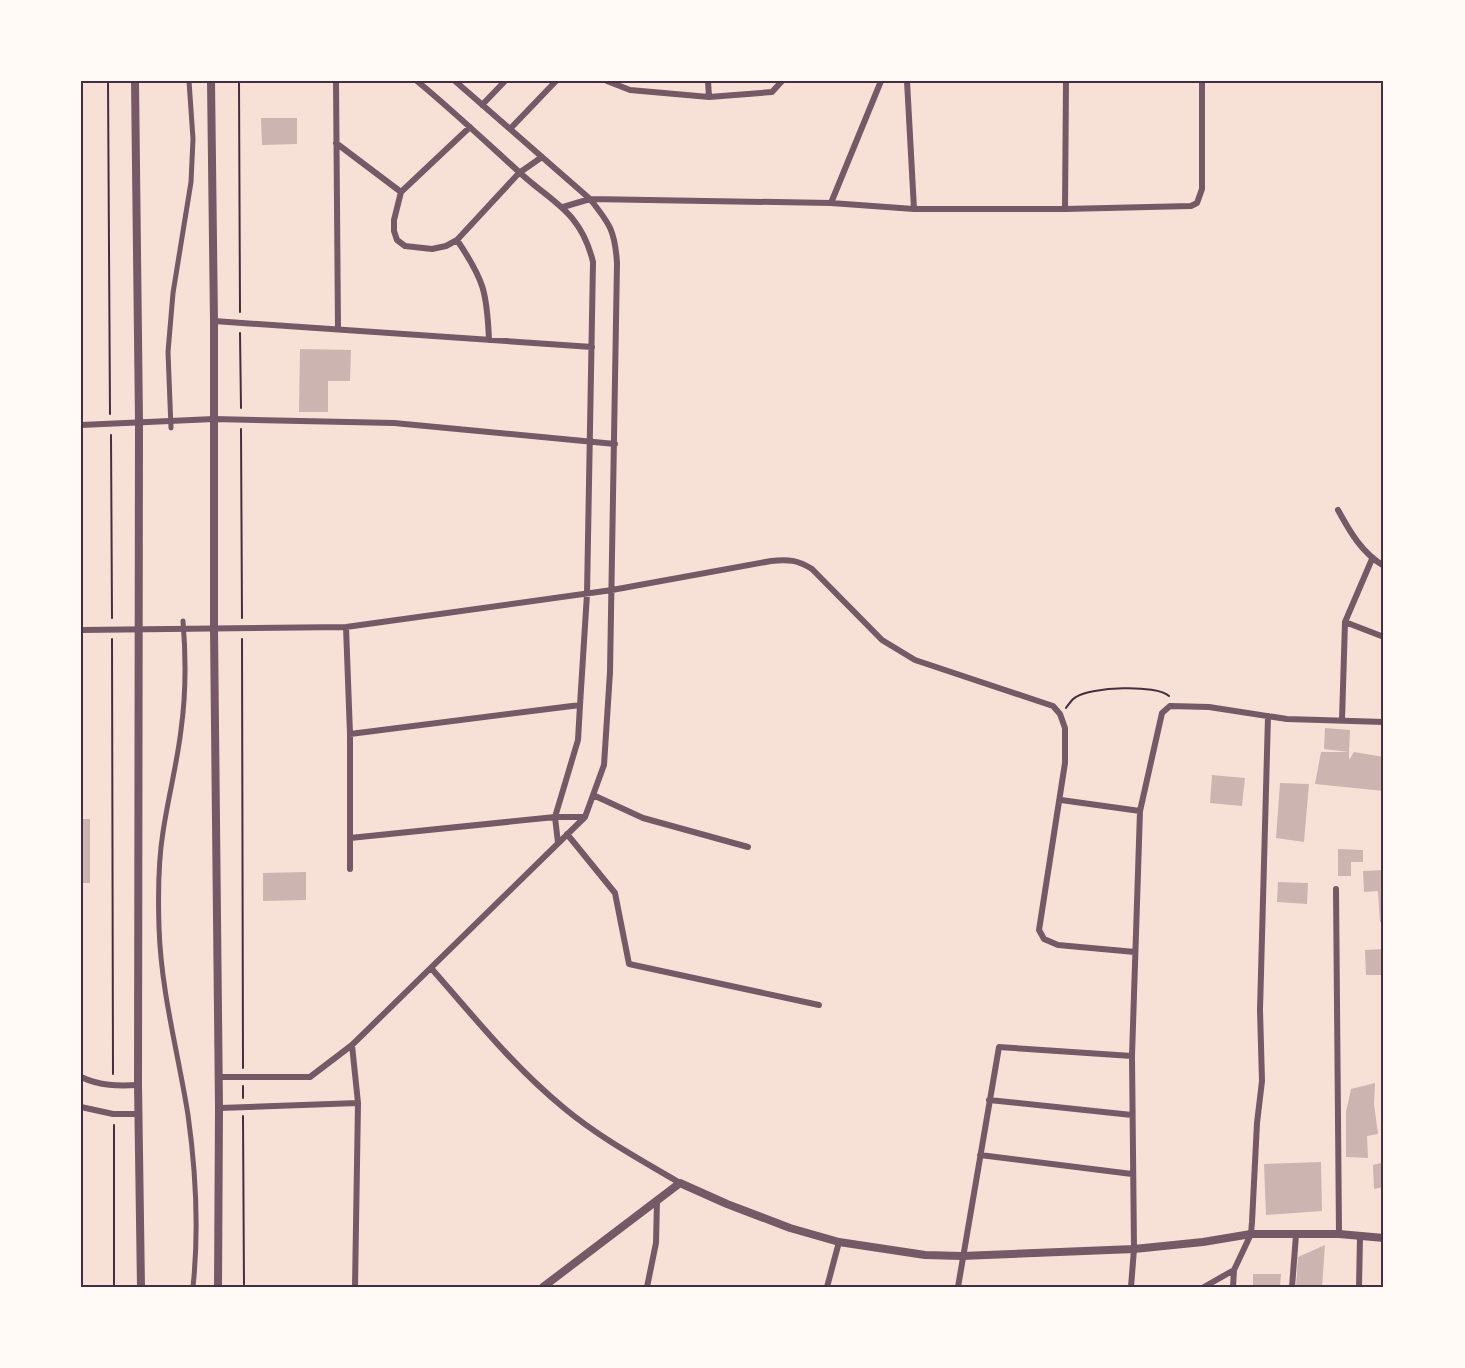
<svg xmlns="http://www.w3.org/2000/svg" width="1465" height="1368" font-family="'Work Sans',sans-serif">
<rect width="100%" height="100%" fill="#f7e1d7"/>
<path fill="#ccb4b1" d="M261,118H297V144L262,145Z
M300,349L351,350L350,381H328V412H299Z
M1325,728L1350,730L1349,752V760L1354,752L1384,757V791L1315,784L1321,752H1349L1324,749Z
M1212,775L1245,778L1242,806L1210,803Z
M1280,783L1309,784L1304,842L1276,838Z
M81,819H90V883H81Z
M1338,849L1363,850V862H1351V876H1338Z
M1384,870V922H1380L1378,891L1364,892L1363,871Z
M306,872V900L263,901V873Z
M1278,882L1308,883L1307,904L1277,902Z
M1384,949V975H1366L1365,950Z
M1375,1083L1374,1104L1378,1134L1367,1136L1368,1158L1346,1157V1112L1351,1089Z
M1321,1162L1322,1211L1266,1215L1264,1164Z
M1384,1162V1187L1374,1189L1373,1165Z
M1325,1245L1322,1287H1296L1298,1257Z
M1253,1274H1281L1280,1287H1253Z"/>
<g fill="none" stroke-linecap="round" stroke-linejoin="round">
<path stroke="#4a2c40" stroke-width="2" d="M108,81L110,414
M239,81L240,312
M240,333L241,408
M241,429L242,618
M111,435L112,618
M112,639L113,1074
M242,639L243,1068
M1066,708C1069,704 1072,699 1076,697C1090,687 1157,684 1169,696
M243,1098V1086
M243,1116L244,1287
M114,1125V1287"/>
<path stroke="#755966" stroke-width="5" d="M171,428L168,352L173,293L191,182L193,139L189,81
M183,621C186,657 186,694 181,730C177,764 168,798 163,832C158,863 158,896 159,927C161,992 178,1052 188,1115C196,1172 199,1230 193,1287"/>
<path stroke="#755966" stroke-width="6" d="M336,81L338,329
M417,81C452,110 485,141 518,171C552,203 581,211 593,262L587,594L580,705L578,740L555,817L558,843
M607,81L630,90L709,97L772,92L782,81
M708,81L709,97
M907,81L914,209
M482,105L505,81
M470,127L401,192L394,220V231L397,240L405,246L432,249L446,246L457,240C484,280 487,292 489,340
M510,129L556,81
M336,143L401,192
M831,203L881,81
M563,207L590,199L831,203L914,209H1065L1191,206L1197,203L1202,189V81
M1065,209L1066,81
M457,240L519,173L542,157
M214,321L592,347
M81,425L214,419L394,423L615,444
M1338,510C1350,532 1362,553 1384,566
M1345,622L1384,637
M346,627L350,734V869
M81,630L346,627L612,590L771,561C788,559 798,560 812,569L882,640L915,660L1053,706L1060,714L1065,728V763L1039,930L1044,939L1058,945L1135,952
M1342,720L1345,622L1372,559
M350,734L580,705
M593,795L643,818L748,847
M1061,800L1140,811L1162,713L1170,706L1209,707L1287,719L1384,722
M567,834L615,893L629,964L819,1005
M350,838L555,817H585
M1336,889L1339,1234
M431,968C474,1017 514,1067 564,1108C600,1138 641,1160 680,1183
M352,1045L358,1103L355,1287
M81,1077C100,1086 118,1086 138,1085
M219,1077H310L352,1045L585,817L604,765L610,672L617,263C615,231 610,224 590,199L455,81
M989,1100L1132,1115
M81,1107L113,1114H139
M219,1108L358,1103
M980,1155L1132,1174
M647,1287L656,1243L657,1201
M827,1287L839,1242
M958,1287L999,1047L1132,1056
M1131,1287L1134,1249L1132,1056L1140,811
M1204,1287L1234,1270L1251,1234L1252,1222L1257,1123L1262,1081L1260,1010L1268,716
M1233,1287L1234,1270
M1292,1287L1296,1235
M1359,1287L1360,1236"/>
<path stroke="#755966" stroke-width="8" d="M135,81L139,422L138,1085L141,1287
M211,81L214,321V630L219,1108L218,1287
M543,1287L680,1183L727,1204L790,1228L839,1242L925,1255L962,1256L1134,1249L1203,1242L1251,1234H1339L1384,1238"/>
</g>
<rect width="1465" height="1368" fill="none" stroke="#fffaf5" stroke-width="165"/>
<rect x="82" y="82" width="1300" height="1204" fill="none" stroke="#4a2c40" stroke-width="2"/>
</svg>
